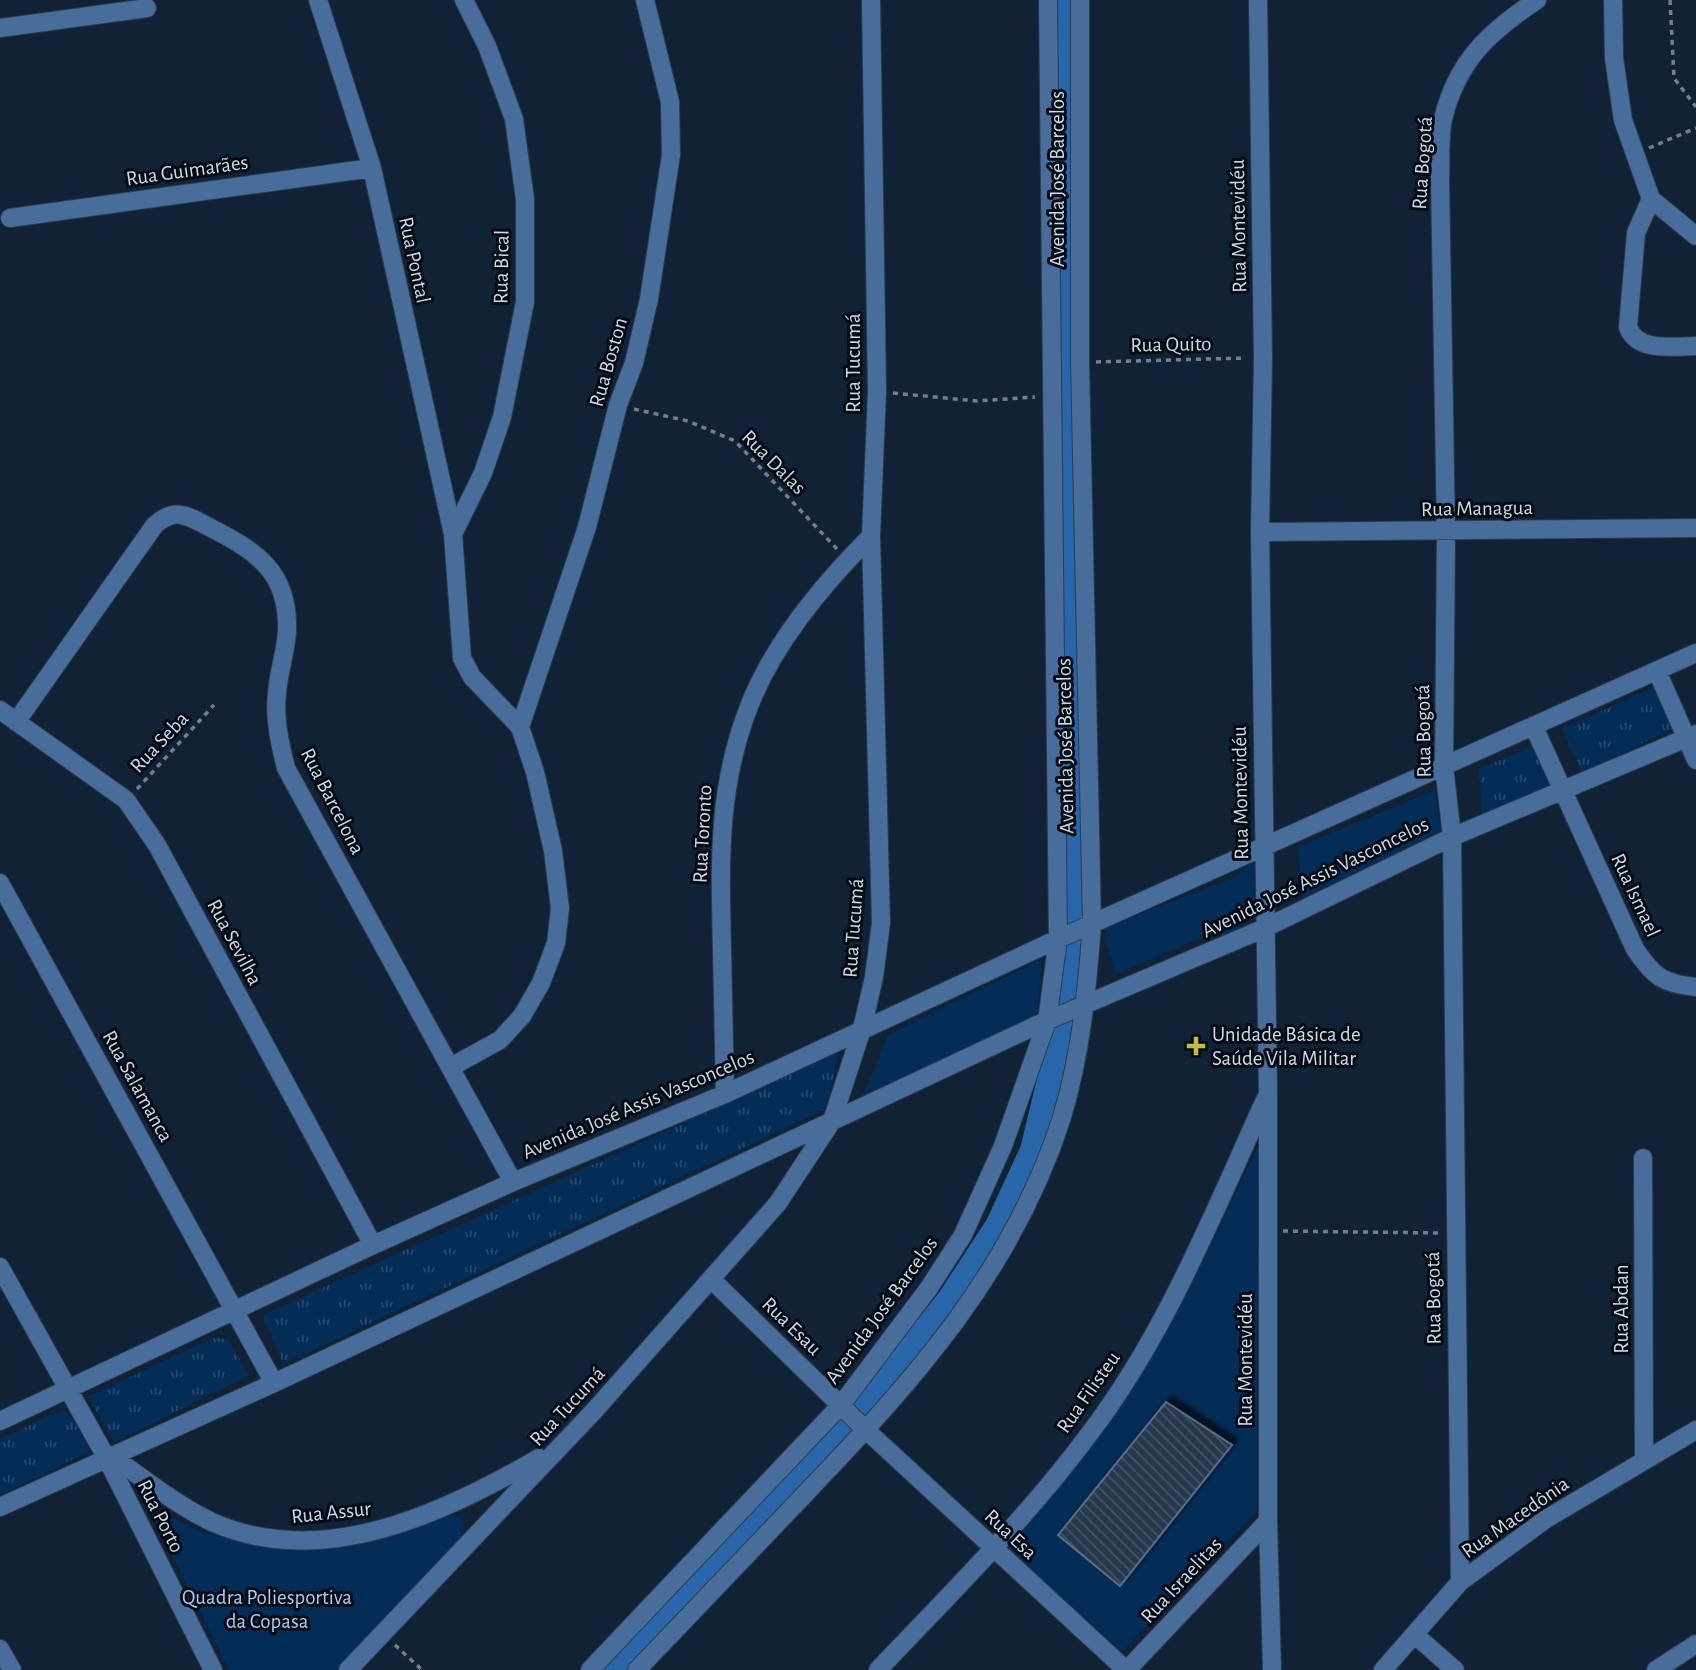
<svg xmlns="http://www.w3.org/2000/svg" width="1696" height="1670" font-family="'Alegreya Sans',sans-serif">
<defs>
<pattern id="grass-tufts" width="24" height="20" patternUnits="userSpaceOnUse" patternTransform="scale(1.75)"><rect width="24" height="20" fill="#032c57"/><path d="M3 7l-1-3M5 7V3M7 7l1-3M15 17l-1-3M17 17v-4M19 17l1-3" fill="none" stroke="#274a6f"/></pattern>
<pattern id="building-back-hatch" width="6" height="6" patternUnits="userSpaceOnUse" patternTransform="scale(1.75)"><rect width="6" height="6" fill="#27374c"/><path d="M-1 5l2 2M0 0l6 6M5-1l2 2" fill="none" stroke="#455366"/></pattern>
<filter id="shadow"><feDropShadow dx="6" dy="-6" stdDeviation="2" flood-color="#0009"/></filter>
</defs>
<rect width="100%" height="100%" fill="#122236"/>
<path fill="url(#grass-tufts)" d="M1655,687L1677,726L1582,773L1562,729Z
M1535,745L1554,783L1483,816L1479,769Z
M839,1052L826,1109L283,1364L263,1315Z
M212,1338L228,1339L249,1375L115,1442L88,1397Z
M62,1410L71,1416L90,1451L0,1495V1439Z"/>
<path fill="#032c57" d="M1435,790L1441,835L1302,899L1298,847Z
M1255,859L1254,914L1223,942L1221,929L1115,975L1103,928L1233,878Z
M1042,959L1037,1020L864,1094L888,1035Z
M1258,1147L1257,1511L1122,1652L1006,1546L1106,1427L1183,1302Z
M147,1505L201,1532L289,1551L352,1547L443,1514L461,1518L464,1537L379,1631L336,1670H229Z"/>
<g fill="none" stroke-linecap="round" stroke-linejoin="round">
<path stroke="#2965a9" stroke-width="32" d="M1068,0L1071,349
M620,1670L893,1376L952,1302L1001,1227L1036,1151L1072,1001L1078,951L1071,373"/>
</g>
<path fill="url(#building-back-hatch)" stroke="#5b6d85" stroke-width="2" filter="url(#shadow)" d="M1166,1402L1232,1445L1120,1586L1058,1535Z"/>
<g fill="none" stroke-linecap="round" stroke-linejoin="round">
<defs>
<path id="minor" d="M318,0L372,168L453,534L462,658L472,677L520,727L535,772L553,851L560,908L556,943L541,983L522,1016L500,1040L451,1067
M1258,0L1263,358L1260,532L1268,1094V1521L1272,1670
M1613,0L1614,58L1623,120L1651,199
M0,28L147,8
M1651,199L1636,233L1628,327C1637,353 1675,346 1696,346
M1651,199L1696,236
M10,218L372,168
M1260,532L1696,528
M453,534L483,473L502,417L525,302V199L514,119L487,46L464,0
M1657,671L1696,760
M0,710L126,800L157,845L373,1245
M16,722L154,526C175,506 188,516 211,528C258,552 289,573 287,631C286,652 278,673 277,694C274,719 280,744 286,768L513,1182
M520,727L587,527L618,405L634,363L649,299L671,155L670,102L645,0
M1534,727L1635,949C1653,976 1663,984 1696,987
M0,883L274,1383
M725,1094C724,1046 723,998 722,950C720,863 717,786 750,704C775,641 824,583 871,536
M1643,1158L1644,1460
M0,1267L106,1457L213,1670
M712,1280L866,1430L1126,1670
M0,1421L373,1245L513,1182L725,1094L1058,939L1696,653
M110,1455C143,1478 176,1505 212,1522C323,1571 444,1513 539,1458
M0,1507L274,1383L1037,1025L1265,928L1452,837L1696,734
M1460,1582L1452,837L1444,766L1446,532L1440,179C1441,160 1439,138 1443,119C1457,61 1489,32 1537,0
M1415,1635L1455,1670
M0,1649L12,1670
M348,1670L594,1411L778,1203L832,1121L862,1029L874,977L881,923L871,536L877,391L871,0
M590,1670L841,1405L929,1288L963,1235L1003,1146L1047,1021L1058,939L1048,0
M637,1670C693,1611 749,1552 805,1494C914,1380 1013,1271 1062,1117C1081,1054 1087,990 1092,924L1080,362V0
M878,1670C951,1593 1027,1518 1090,1433C1166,1333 1213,1214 1265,1100
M1127,1670L1268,1521
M1383,1670L1460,1582L1546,1519L1696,1430
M1656,1670L1696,1644"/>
</defs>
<use href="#minor" stroke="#2c3c4f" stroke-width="20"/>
<path stroke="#727f90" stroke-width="3.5" stroke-dasharray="5 5" stroke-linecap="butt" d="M1670,0L1674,78L1696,107
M1649,148L1696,128
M1096,362L1246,358
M893,393L977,401L1035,397
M634,409L688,421L735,441L837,549
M137,789L214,705
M1283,1231L1440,1233
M395,1645L422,1670"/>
<use href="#minor" stroke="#486d9b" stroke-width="18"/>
</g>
<path fill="#c7bb3c" stroke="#050b14" stroke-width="2.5" d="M1192.5 1035.5h7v7h7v7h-7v7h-7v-7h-7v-7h7z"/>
<g text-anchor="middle" stroke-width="6" stroke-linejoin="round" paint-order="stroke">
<g font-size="21" fill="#ced9e6" stroke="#050b14">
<text transform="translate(1422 163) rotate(-86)" y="7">Rua Bogotá</text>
<text transform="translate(187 170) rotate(-8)" y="7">Rua Guimarães</text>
<text transform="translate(1057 179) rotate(-90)" y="7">Avenida José Barcelos</text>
<text transform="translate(1238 226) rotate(-91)" y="7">Rua Montevidéu</text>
<text transform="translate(415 260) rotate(78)" y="7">Rua Pontal</text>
<text transform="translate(501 267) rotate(-89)" y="7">Rua Bical</text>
<text transform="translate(1171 344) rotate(-1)" y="7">Rua Quito</text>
<text transform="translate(608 362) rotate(-74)" y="7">Rua Boston</text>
<text transform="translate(853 363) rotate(-90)" y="7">Rua Tucumá</text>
<text transform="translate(774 462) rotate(45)" y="7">Rua Dalas</text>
<text transform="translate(1477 508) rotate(-1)" y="7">Rua Managua</text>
<text transform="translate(1423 731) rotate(-91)" y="7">Rua Bogotá</text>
<text transform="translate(159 742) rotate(-47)" y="7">Rua Seba</text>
<text transform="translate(1065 746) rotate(-91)" y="7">Avenida José Barcelos</text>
<text transform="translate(1240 793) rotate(-91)" y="7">Rua Montevidéu</text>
<text transform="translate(333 801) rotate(63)" y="7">Rua Barcelona</text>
<text transform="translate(702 834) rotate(-87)" y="7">Rua Toronto</text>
<text transform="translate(1315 877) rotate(-26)" y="7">Avenida José Assis Vasconcelos</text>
<text transform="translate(1636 895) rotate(65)" y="7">Rua Ismael</text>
<text transform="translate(853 928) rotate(-86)" y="7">Rua Tucumá</text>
<text transform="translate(235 942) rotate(62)" y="7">Rua Sevilha</text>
<text transform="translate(138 1086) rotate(61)" y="7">Rua Salamanca</text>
<text transform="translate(638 1104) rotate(-23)" y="7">Avenida José Assis Vasconcelos</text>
<text transform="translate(1433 1298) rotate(-91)" y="7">Rua Bogotá</text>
<text transform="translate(1621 1309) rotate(-90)" y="7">Rua Abdan</text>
<text transform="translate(881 1310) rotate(-54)" y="7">Avenida José Barcelos</text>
<text transform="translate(792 1326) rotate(44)" y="7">Rua Esau</text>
<text transform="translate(1245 1360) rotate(-90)" y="7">Rua Montevidéu</text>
<text transform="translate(1088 1392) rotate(-55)" y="7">Rua Filisteu</text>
<text transform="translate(567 1406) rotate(-47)" y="7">Rua Tucumá</text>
<text transform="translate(331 1512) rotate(-6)" y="7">Rua Assur</text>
<text transform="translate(161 1516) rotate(63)" y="7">Rua Porto</text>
<text transform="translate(1515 1517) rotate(-35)" y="7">Rua Macedônia</text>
<text transform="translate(1011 1534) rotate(43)" y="7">Rua Esa</text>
<text transform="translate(1181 1580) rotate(-47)" y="7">Rua Israelitas</text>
</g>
<g font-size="21" fill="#ced9e6" stroke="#050b14" text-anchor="start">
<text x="1212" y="1041">Unidade Básica de<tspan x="1212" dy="24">Saúde Vila Militar</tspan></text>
</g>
<g font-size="21" fill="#abc9ef" stroke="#050b14">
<text x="267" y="1604">Quadra Poliesportiva<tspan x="267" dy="24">da Copasa</tspan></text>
</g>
</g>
</svg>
